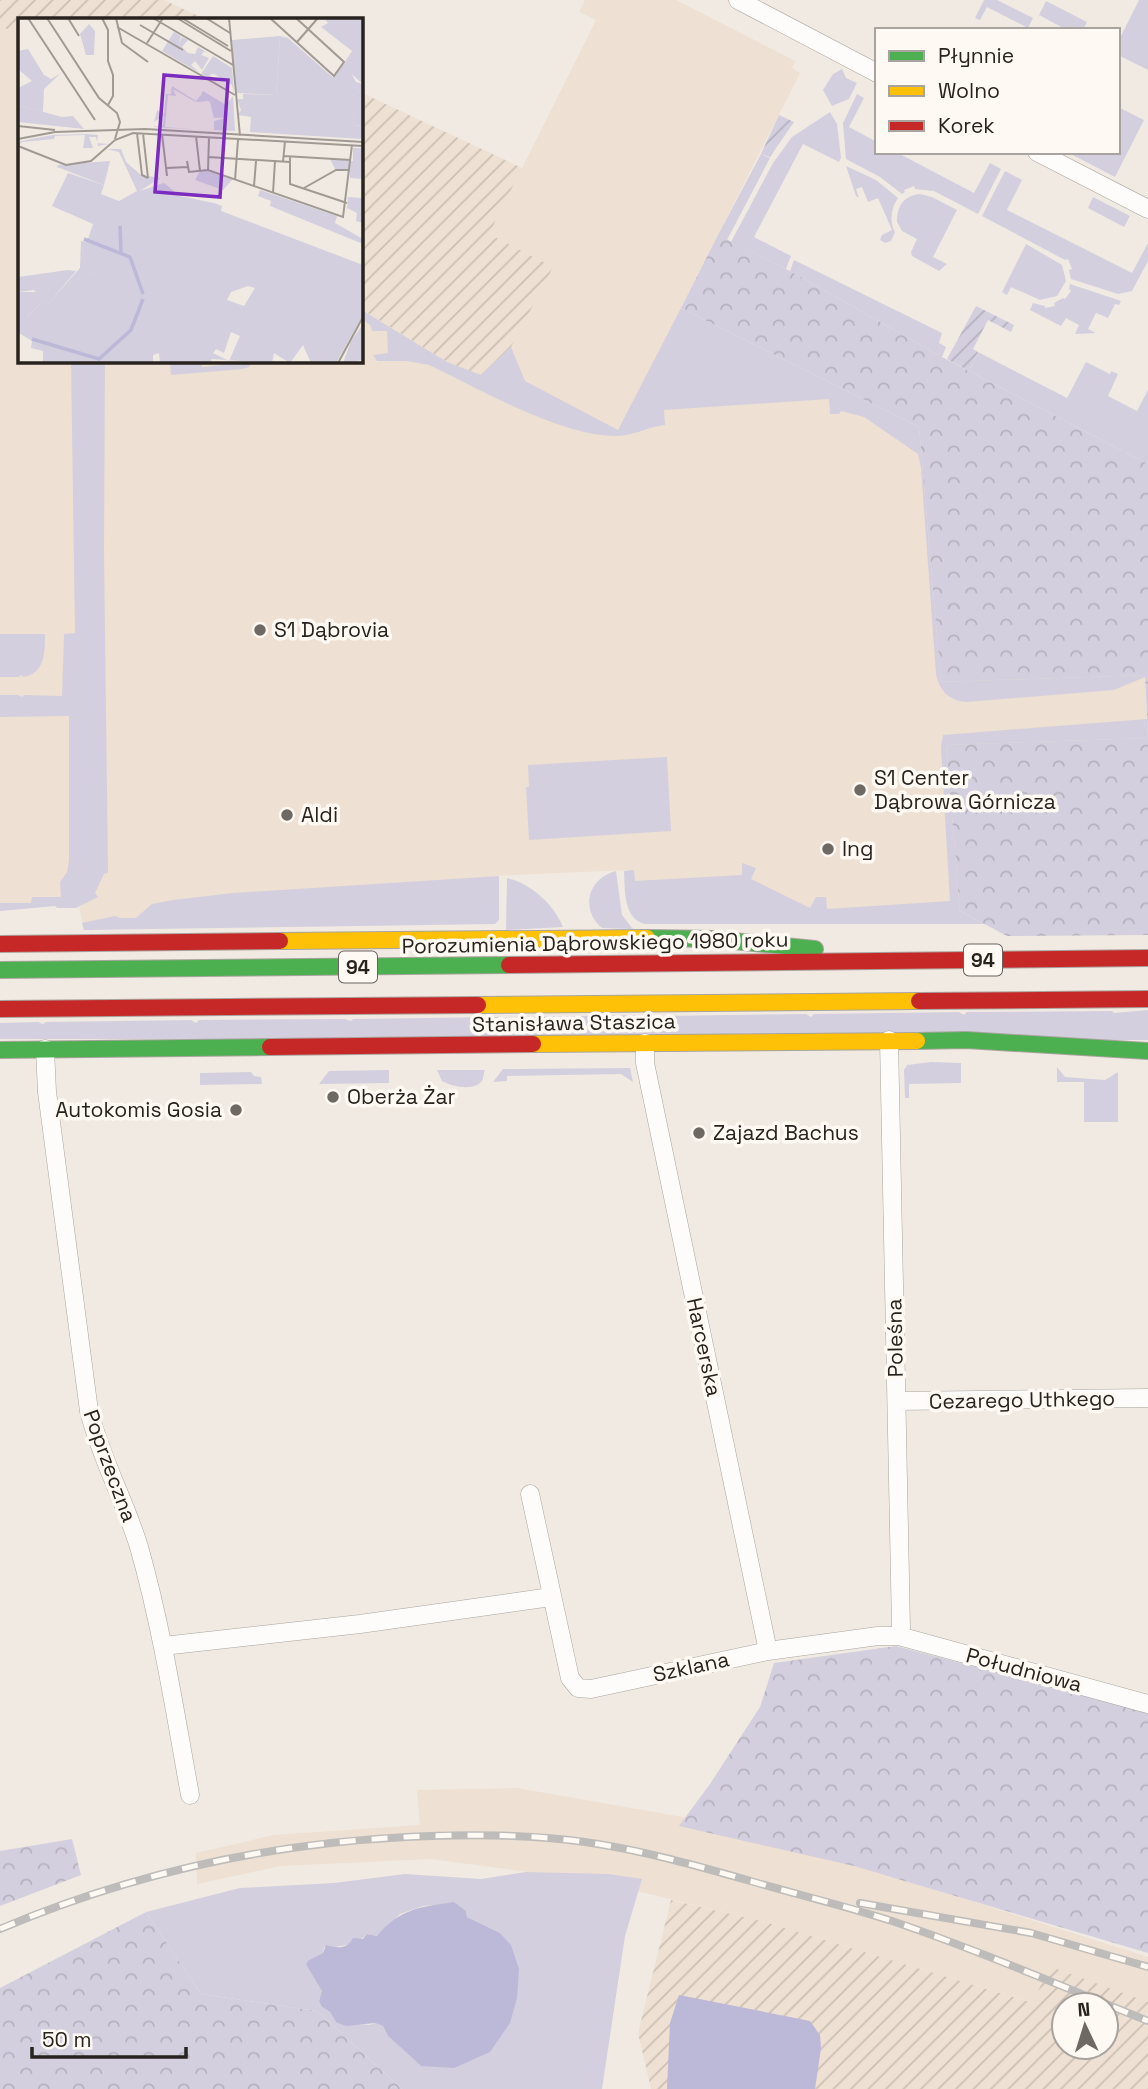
<svg xmlns="http://www.w3.org/2000/svg" width="1148" height="2089" font-family="'Space Grotesk',sans-serif">
<defs>
<pattern id="industrial-furrows" width="10" height="10" patternUnits="userSpaceOnUse" patternTransform="scale(1.75)"><rect width="10" height="10" fill="#eee0d2"/><path d="M-1 1l2-2M0 10L10 0M9 11l2-2" fill="none" stroke="#ccc0b4"/></pattern>
<pattern id="forest-crowns" width="20" height="18" patternUnits="userSpaceOnUse" patternTransform="scale(1.75)"><rect width="20" height="18" fill="#d3cfde"/><path d="M2 6a3 3 0 1 1 6 0M12 15a3 3 0 1 1 6 0" fill="none" stroke="#b5b1be"/></pattern>
<pattern id="garden-furrows" width="10" height="10" patternUnits="userSpaceOnUse" patternTransform="scale(1.75)"><rect width="10" height="10" fill="#d3cfde"/><path d="M-1 1l2-2M0 10L10 0M9 11l2-2" fill="none" stroke="#b5b1be"/></pattern>
</defs>
<rect width="100%" height="100%" fill="#f1eae2"/>
<path fill="#eee0d2" d="M585,0H676L795,61L792,68L800,73L681,308L919,427L1145,675L1148,738L960,911L674,912L631,889L628,870L490,876L445,918L84,930L77,897L32,903H0V25L19,36V360H360L361,309L447,362L553,267L489,234L596,20L579,12Z
M517,1788L694,1819L846,1861L1148,1957V2002L1049,1966L1034,2003L765,1922L596,1881L431,1859L280,1866L197,1884L196,1853L274,1835L420,1825L417,1790Z"/>
<path fill="url(#industrial-furrows)" fill-rule="evenodd" d="M0,0H164L205,19H19V36L0,25Z
M360,92L522,168L489,234L553,267L511,347L481,376L447,362L361,309Z
M671,1900L765,1922L1033,2003L1049,1966L1148,2002V2089H651L638,2033ZM1064,2005H1106V2047H1064Z"/>
<path fill="#d3cfde" fill-rule="evenodd" d="M984,0H997L1033,18L1028,28L987,7L980,20L975,18Z
M1139,0H1148V70L1118,55V42Z
M1046,1L1087,22L1083,30H1067L1039,15Z
M842,69L846,78L857,83L849,99L832,106L823,90L833,74Z
M857,94L864,98L849,127L877,142V152H896L974,193L990,163L1001,169L978,214L934,191L915,189L914,186L904,190L905,192L902,194L880,177L846,159L843,123Z
M1118,107L1144,120L1115,177L1067,152H1118Z
M830,112L837,124L841,158L839,162L803,144L754,237L791,256L786,269L731,242L773,163L792,137Z
M761,154L770,158L727,240L718,235Z
M846,166L876,180L898,198C891,208 889,221 895,232L891,241L885,243L880,240L882,235L892,230L878,198L868,202L862,187L856,189L859,198L856,196Z
M1005,171L1022,180L1007,210L1132,273L1148,243V261L1132,291L1118,294L1071,279L1069,270L1072,269L1068,259L1065,260L982,216Z
M920,194L932,197L957,210L933,257L947,264L939,271L912,256L911,252L917,239L902,231L897,222C897,206 903,196 920,194Z
M1093,197L1130,216L1124,227L1088,208Z
M1026,244L1062,265L1066,281L1057,296L1040,300L1011,287L1007,295L1002,292Z
M794,260L942,333L939,343L946,347L942,357L790,271Z
M1070,284L1121,301L1119,305L1115,304L1108,318L1096,313L1088,329L1096,333L1075,334L1079,325L1066,318L1061,326L1030,310L1033,303L1045,306V308L1055,306L1054,303L1063,298L1065,299L1071,291L1069,289Z
M681,308L919,427L941,682L1145,675V677L1114,690L966,702C948,700 940,691 936,674L921,468L918,454L864,417L841,411L839,414H830L829,399L664,410L665,425C648,427 633,436 617,436C562,437 480,389 429,365L407,361H377L373,355L388,353L387,331H372L370,325L361,319L360,309L447,362L481,375L511,347L525,381L618,430Z
M978,352L1067,398L1086,362L1110,374L1111,371L1118,374L1108,396L1137,411L1148,390V464L969,371Z
M252,360L249,367L243,369L171,375L170,361H201L202,367L222,365V361Z
M71,361H105L104,551L108,873L104,874L95,893L98,897L76,908H57L55,906L0,911V903H31L32,897H61L60,882L67,872L69,861V716L0,717V695H18L22,697L24,695L62,696L64,634L75,633Z
M0,634H45C45,652 45,674 23,677L22,675L18,677H0Z
M1147,719L1148,738L946,745L960,911L984,924H645C623,919 625,889 624,871L634,870L635,881L742,875V863L756,868L751,879L810,908L816,897H826L827,909L950,901L941,748L943,735Z
M667,757L671,831L529,840L526,787H529L528,765Z
M616,871L622,915L633,929L602,928C579,908 589,878 616,871Z
M499,876V920L495,924L84,930L82,923L115,916L121,918H136L152,904L173,900L233,893Z
M507,878C530,883 554,904 563,927L506,930Z
M1148,1010V1040L0,1039V1023L38,1022L43,1024L46,1022L191,1020L196,1023L199,1020L345,1019L351,1021L353,1019L499,1017L504,1020L507,1017L652,1015L657,1018L660,1016L806,1014L811,1017L814,1014L959,1012L964,1015L967,1012L1112,1011L1114,1013Z
M931,1062L961,1063V1083L909,1084V1098H905L904,1070L907,1065Z
M1057,1067L1065,1077L1105,1080L1118,1072V1122H1084V1082H1057Z
M630,1068L633,1082L621,1074L507,1076V1081L493,1082L503,1069Z
M389,1070V1083L319,1084L329,1071Z
M437,1070H485C484,1071 483,1080 482,1081C473,1092 451,1086 442,1081Z
M251,1072L254,1076L261,1077L262,1084L200,1085V1073Z
M526,1872L608,1874L642,1879L625,1936L602,2089H402L317,2011L201,1994L146,1912L240,1888L334,1883L405,1874L481,1879ZM454,1903L466,1911L467,1917L500,1933L421,2066L388,2036L383,2026L375,2023L370,2025L336,2022L330,2012L322,2007L319,2001L322,1991L309,1960L323,1953L324,1947C337,1948 359,1944 367,1934L377,1936L400,1914L423,1906Z"/>
<path fill="url(#forest-crowns)" d="M718,235L790,271L942,357L1148,464V935L1007,936L960,911L946,745L1148,738L1145,675L941,682L919,427L681,308Z
M896,1646L1148,1712V1953L854,1866L679,1826L710,1784L760,1707L774,1663Z
M72,1839L81,1875L0,1906V1851Z
M146,1912L201,1994L317,2011L402,2089H0V1988Z"/>
<path fill="url(#garden-furrows)" d="M779,115L794,122L770,157L761,154Z
M976,306L1014,325L1011,332L988,320L973,349L978,352L969,371L947,359Z"/>
<path fill="#bcb8d8" d="M454,1902L466,1911L467,1917L500,1933L511,1945L519,1969L517,1998L510,2023L490,2052L454,2068L421,2066L388,2036L383,2026L375,2023L346,2026L336,2022L330,2012L322,2007L319,2001L322,1991L306,1964L309,1960L323,1953L326,1945C336,1948 347,1950 353,1938L363,1939L367,1934L377,1936C400,1908 421,1907 454,1902Z
M679,1995L810,2021L820,2035L821,2048L815,2089H667L670,2023Z"/>
<g fill="none" stroke-linecap="round" stroke-linejoin="round">
<defs>
<path id="street" d="M738,0L877,73
M1037,152L1148,209
M889,1040L901,1628L899,1636
M645,1043V1063L768,1651
M45,1049L47,1092L89,1411C101,1459 125,1501 139,1547C162,1628 175,1712 190,1795
M897,1401L1148,1398
M530,1494L570,1678L578,1688L591,1689L768,1651L878,1636H899L1148,1704
M163,1646L360,1624L551,1597"/>
<path id="fast" d="M647,938L713,939L815,949
M0,970L509,965
M917,1041L966,1040L1148,1051
M0,1050L270,1047"/>
<path id="slow" d="M280,941L647,938
M478,1005L919,1001
M533,1044L917,1041"/>
<path id="jam" d="M0,944L280,941
M509,965L1148,958
M919,1001L1148,999
M0,1009L478,1005
M270,1047L533,1044"/>
</defs>
<use href="#street" stroke="#a9a49e" stroke-width="19"/>
<use href="#fast" stroke="#a9a49e" stroke-width="18"/>
<use href="#slow" stroke="#a9a49e" stroke-width="18"/>
<use href="#jam" stroke="#a9a49e" stroke-width="18"/>
<use href="#street" stroke="#fdfcfb" stroke-width="18"/>
<use href="#fast" stroke="#4caf50" stroke-width="16"/>
<use href="#slow" stroke="#ffc107" stroke-width="16"/>
<use href="#jam" stroke="#c62828" stroke-width="16"/>
<defs>
<path id="rail" d="M860,1903L1031,1933L1148,1967
M0,1929C130,1874 265,1844 406,1837C465,1834 526,1834 585,1842C642,1850 698,1866 754,1882C799,1895 846,1906 892,1921C978,1950 1063,1987 1148,2021"/>
</defs>
<use href="#rail" stroke="#bdbcba" stroke-width="8"/>
<use href="#rail" stroke="#fef9f3" stroke-width="5" stroke-dasharray="16" stroke-linecap="butt"/>
</g>
<g fill="#6e6963" stroke="#fef9f3" stroke-width="2.5">
<circle cx="260" cy="630" r="7"/>
<circle cx="860" cy="790" r="7"/>
<circle cx="287" cy="815" r="7"/>
<circle cx="828" cy="849" r="7"/>
<circle cx="333" cy="1097" r="7"/>
<circle cx="236" cy="1110" r="7"/>
<circle cx="699" cy="1133" r="7"/>
</g>
<g text-anchor="middle" stroke-width="7" stroke-linejoin="round" paint-order="stroke">
<g fill="#fef9f3" stroke="#68635e" stroke-width="2">
<rect x="964" y="944.5" width="38" height="31" rx="5"/>
<rect x="339" y="951.5" width="38" height="31" rx="5"/>
</g>
<g font-size="19" font-weight="bold" fill="#28231e">
<text x="983" y="967">94</text>
<text x="358" y="974">94</text>
</g>
<g font-size="21" fill="#28231e" stroke="#fef9f3" text-anchor="start">
<text x="274" y="637">S1 Dąbrovia</text>
<text x="874" y="785">S1 Center<tspan x="874" dy="24">Dąbrowa Górnicza</tspan></text>
<text x="301" y="822">Aldi</text>
<text x="842" y="856">Ing</text>
<text x="347" y="1104">Oberża Żar</text>
<text x="222" y="1117" text-anchor="end">Autokomis Gosia</text>
<text x="713" y="1140">Zajazd Bachus</text>
</g>
<g font-size="21" fill="#28231e" stroke="#fef9f3">
<text transform="translate(595 943) rotate(-1)" y="7">Porozumienia Dąbrowskiego 1980 roku</text>
<text transform="translate(574 1023) rotate(-1)" y="7">Stanisława Staszica</text>
<text transform="translate(895 1338) rotate(-91)" y="7">Poleśna</text>
<text transform="translate(704 1347) rotate(78)" y="7">Harcerska</text>
<text transform="translate(1022 1400) rotate(-1)" y="7">Cezarego Uthkego</text>
<text transform="translate(110 1466) rotate(70)" y="7">Poprzeczna</text>
<text transform="translate(691 1667) rotate(-12)" y="7">Szklana</text>
<text transform="translate(1024 1670) rotate(15)" y="7">Południowa</text>
</g>
</g>
<g transform="translate(18 18)">
<rect width="345" height="345" fill="#f1eae2"/>
<path d="M71,6L77,13L76,37H68L62,16ZM156,14L163,18L161,27L164,19L170,22L164,29L170,35L177,36L180,29L193,37L187,33L183,37L191,40L184,52L177,43L173,47L182,55L144,33ZM10,31L26,57L33,61L43,55L26,71L25,94L0,87V70L14,63L0,51V33ZM195,38L214,50L216,75L214,67L196,56L191,57L199,62L198,64L183,56ZM327,44L338,64L345,66V80L334,77L315,60ZM154,68L178,83L183,77L195,85L207,99L196,100L192,84L190,83L179,84L176,83L155,71L158,78L150,77L147,109L174,111L135,109L145,107L146,97L136,104L139,92L146,96L148,76H153ZM69,116L80,117L79,125L90,126L80,128L78,119H71L75,130H86H65L67,117L37,118L36,121L4,124L0,128V124L13,121L35,117ZM242,172L319,198L317,205L345,221V226L252,188L253,183L240,178Z" fill="#d3cfde"/>
<path d="M306,0H345V66L329,52L327,44L334,33L303,9L310,5ZM185,73L208,87L215,78L217,113L196,112V103L207,100L196,99L195,85L183,77ZM336,74L345,80V108L335,107ZM0,87L44,99L55,98L66,111L0,104ZM335,130H345V166L344,161L332,160V151H317L312,141L335,143ZM89,131H103L108,144L123,157L142,160L122,173L146,165L162,178L196,185L204,188L203,193L345,247V297L318,345H293L285,327L272,345L256,335L254,345L193,341L194,345H142L141,335L135,337V345H25V333L13,330L14,323L1,315L0,274H21L26,283L9,298L12,302L25,308L15,302L62,250L63,223L69,224L75,206L34,188L50,155L86,167L83,176L101,183L119,173L101,134ZM91,249L112,253L121,272L70,254ZM230,268L237,270L226,288L209,282L213,274ZM213,314L222,318L211,343L195,335L198,331L206,335ZM182,153H189L215,161L205,172L177,162ZM330,179L345,180V205L338,203L339,195L329,190ZM345,306V342L325,345L333,323Z" fill="#d3cfde" fill-rule="evenodd"/>
<path d="M105,241L123,273L118,274L70,254Z" fill="#d3cfde"/>
<path d="M262,18L258,77L218,75L214,22ZM92,143L86,167L39,149L40,147Z" fill="#d3cfde"/>
<path d="M262,18L270,20L337,79L335,107L345,108L344,121L232,114L233,99L220,97L223,92L219,81H225V76L258,77ZM50,252L58,253L16,302L25,308L14,320L17,315L8,299L26,283L16,272L0,274V259Z" fill="#d3cfde"/>
<path fill="none" stroke="#bcb8d8" stroke-width="3.5" d="M102,208L103,235M66,221L112,239L125,276M14,321L81,341L113,312L125,281"/>
<path fill="none" stroke="#a19a94" stroke-width="2" d="M10,0L77,102M29,0L81,80L99,95L102,104L97,121M50,0L61,18M84,0L90,12V43L95,57V78L90,87M98,0L104,25L130,44M135,0L215,47M159,0L213,33M164,0L210,28M188,0L212,15M211,0L222,118M252,0L316,58L326,44L278,0M122,7L165,32M99,9L217,77M279,24L300,0M129,25L145,0M0,108L37,112M119,115L124,157L130,160M125,115L130,160M144,116L149,158M178,118L182,153M0,121L37,114L127,111L345,124M0,128L48,147L73,143L97,122L115,115L345,128M266,138L333,142M272,138V166L329,185M190,139L272,144M169,143L171,154L190,152L325,199L334,127M265,144L267,123M148,150L170,149M190,152L191,119M217,162L220,122M236,168L238,143M286,170L318,152H332M255,175L257,143M320,345L345,299"/>
<path fill="#7b2cbf" fill-opacity="0.15" stroke="#7b2cbf" stroke-width="3.5" d="M146,57L210,62L202,179L137,174Z"/>
<rect width="345" height="345" fill="none" stroke="#28231e" stroke-width="3.5"/>
</g>
<rect x="875" y="28" width="245" height="126" fill="#fef9f3" stroke="#a8a39e" stroke-width="2"/>
<rect x="889" y="51" width="35" height="10" fill="#4caf50" stroke="#a8a39e" stroke-width="2"/>
<text x="938" y="63" font-size="21" fill="#28231e">Płynnie</text>
<rect x="889" y="86" width="35" height="10" fill="#ffc107" stroke="#a8a39e" stroke-width="2"/>
<text x="938" y="98" font-size="21" fill="#28231e">Wolno</text>
<rect x="889" y="121" width="35" height="10" fill="#c62828" stroke="#a8a39e" stroke-width="2"/>
<text x="938" y="133" font-size="21" fill="#28231e">Korek</text>
<g transform="translate(1085 2026) rotate(356)"><circle r="33" fill="#fef9f3" stroke="#a8a39e" stroke-width="2"/>
<path d="M0-5L12 26L0 18L-12 26Z" fill="#6e6963"/>
<text y="-10" font-size="19" font-weight="bold" text-anchor="middle" fill="#28231e">N</text>
</g>
<path d="M32 2047v10h154v-10" fill="none" stroke="#28231e" stroke-width="3.5"/>
<text x="42" y="2047" font-size="21" fill="#28231e" stroke="#fef9f3" stroke-width="5" paint-order="stroke">50 m</text>
</svg>
